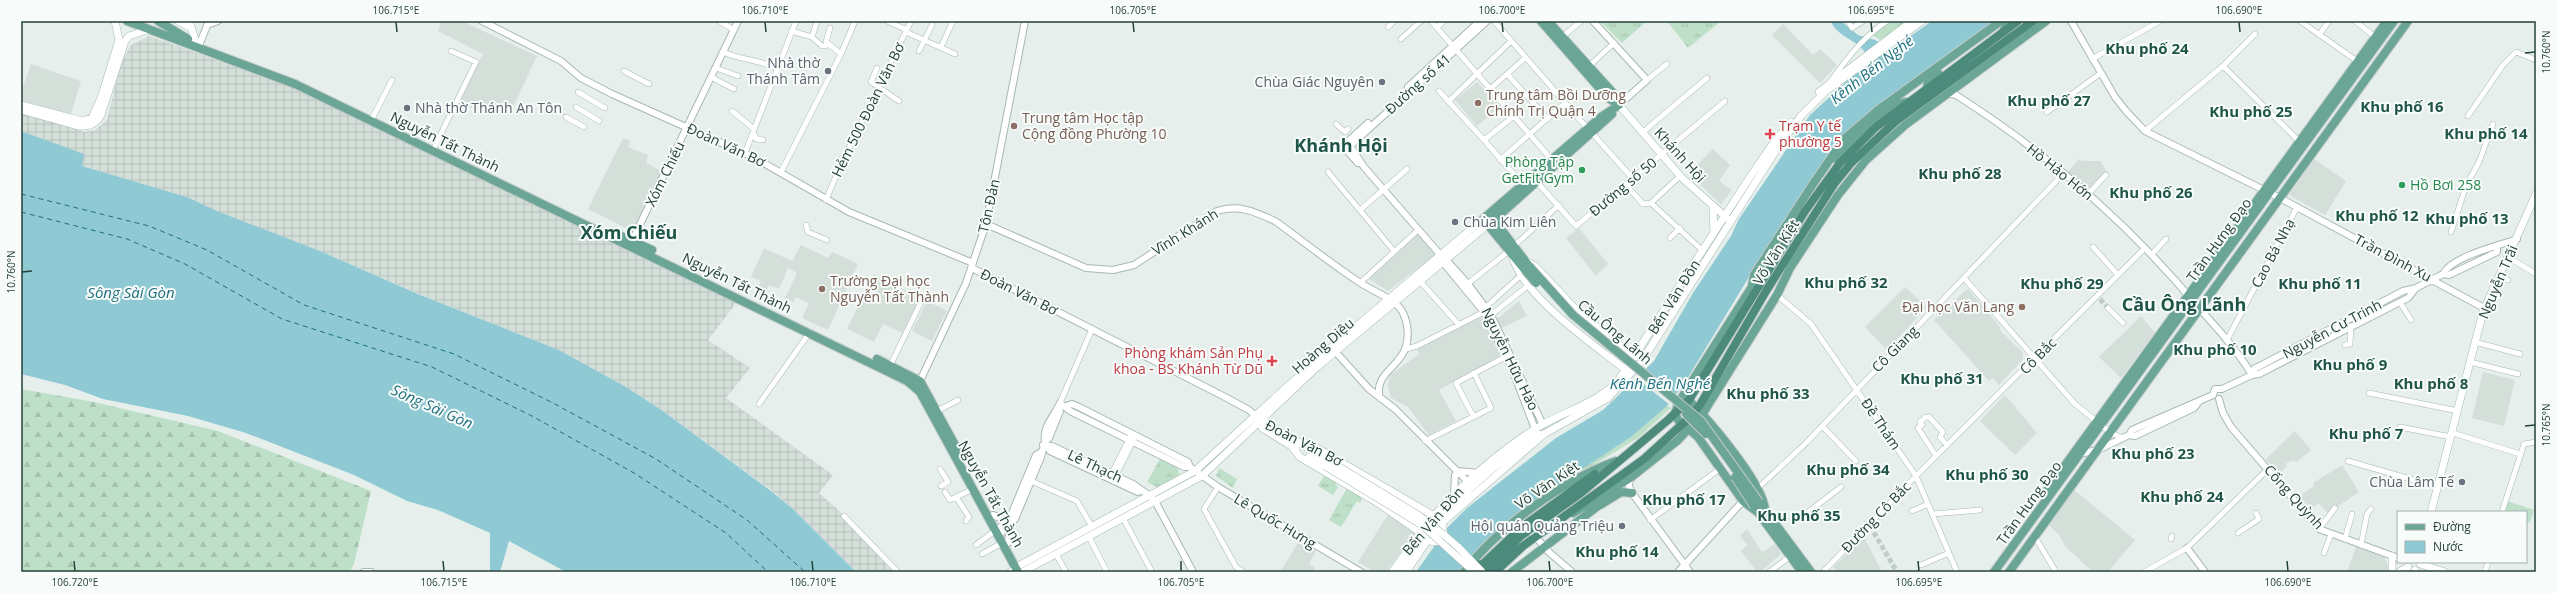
<svg xmlns="http://www.w3.org/2000/svg" width="2557" height="593" font-family="'Open Sans',sans-serif">
<defs>
<pattern id="industrial-grid" width="8" height="8" patternUnits="userSpaceOnUse"><rect width="8" height="8" fill="#d4dfda"/><path d="M0 4h8M4 0v8" fill="none" stroke="#b6c1bc"/></pattern>
<pattern id="grass-tufts" width="24" height="20" patternUnits="userSpaceOnUse"><rect width="24" height="20" fill="#bfe0c8"/><path d="M3 7l-1-3M5 7V3M7 7l1-3M15 17l-1-3M17 17v-4M19 17l1-3" fill="none" stroke="#a4c1ad"/></pattern>
<pattern id="forest-firs" width="22" height="20" patternUnits="userSpaceOnUse"><rect width="22" height="20" fill="#bfe0c8"/><path d="M5 1l3.5 6h-7zM16 11l3.5 6h-7z" fill="#a4c1ad"/></pattern>
</defs>
<rect width="100%" height="100%" fill="#e6efeb"/>
<path fill="#d4dfda" d="M435,21H462L537,56L510,113L500,109L497,114L486,109L485,111L457,104L483,54L438,31L441,24Z
M1783,24L1813,55L1820,49L1837,65L1820,83L1772,35Z
M31,64L81,81L70,117L21,104V93Z
M1477,82L1501,106L1477,126L1455,100Z
M623,138L630,141L628,147L648,155L646,163L665,173L635,229H628L588,209Z
M1713,149L1730,165L1719,181L1732,190L1721,205L1689,173Z
M2079,159L2082,161H2100L2108,173L2091,190L2084,184L2081,186L2067,173Z
M2314,159L2346,181L2325,215L2289,195Z
M1579,228L1608,264L1596,276L1566,238Z
M1417,234L1435,255L1388,291L1367,278Z
M801,245L828,258L832,252L858,264L828,330L802,318L809,303L796,297L794,302L785,298L797,273L788,268L779,289L769,285L763,298L755,295L761,281L751,277L764,248L792,261Z
M874,274L920,298L902,333L883,324L874,342L847,329Z
M1905,287L1927,307L1887,350L1865,327Z
M1966,290H1969L2000,327V330L2023,353V359L1999,385L1993,378L1989,381L1934,320Z
M927,301L947,311L932,341L912,331Z
M1519,301L1527,316L1499,329L1496,320Z
M1481,316L1503,355L1439,390L1456,421L1429,435L1407,406L1391,398L1388,386L1390,375L1419,354L1417,349Z
M2141,316L2155,333L2121,378L2099,357Z
M2483,372L2515,380L2504,426L2472,418Z
M2006,396L2037,433L2015,455L1980,421L2003,397Z
M2295,431L2311,450L2296,462L2293,460L2285,464L2287,466L2279,474L2266,459Z
M2342,465L2359,492L2328,513L2319,503L2309,510L2298,497L2314,486L2313,483Z
M2073,489L2135,540L2108,572H2093L2066,547L2059,535L2049,525Z
M1389,513L1416,532L1386,572H1375L1358,562Z
M1747,529L1762,552L1775,544L1781,554L1760,572H1757L1741,551L1747,545L1740,535Z
M1864,537L1882,572H1838L1833,567Z
M1301,538L1315,546L1313,549L1316,551L1309,564L1315,568L1313,572H1280Z
M2356,547L2384,557L2391,571L2347,572Z"/>
<path fill="url(#industrial-grid)" d="M149,36L292,87L737,302L708,340L750,368L726,398L833,475L819,493L845,516L844,520L894,572H856L793,509L771,490L660,409L626,387L559,350L419,294L320,251L217,211L187,197L82,166L44,139L21,131V111L84,132L95,130L107,120L121,63L131,45Z"/>
<path fill="url(#grass-tufts)" d="M1600,21H1647L1622,43Z
M1667,21H1721L1688,48Z
M1888,21H1909L1880,40L1872,35Z
M1667,405L1671,408L1638,438L1577,475L1575,473L1631,437Z
M1161,457L1177,464L1180,477L1161,489L1147,482Z
M1219,468L1237,479L1233,488L1216,476Z
M1324,476L1337,483L1336,485L1338,487L1333,495L1318,486Z
M1347,488L1363,497L1360,503L1357,501L1341,527L1329,520Z
M2507,501L2534,510L2530,522L2526,523V512H2504Z"/>
<path fill="url(#forest-firs)" d="M21,389L94,402L218,431L371,491L354,564L350,572H21Z"/>
<path fill="#8ec9d4" d="M1831,21H1841L1858,35L1875,40L1886,47L1896,46L1932,21H1996L1868,113L1833,146L1758,262L1684,384L1667,406L1631,437L1559,484L1503,526L1480,546L1459,572H1416L1448,527L1467,508L1556,438L1603,410L1654,361L1693,293L1731,236L1739,219L1810,115L1849,79L1869,64C1868,41 1836,39 1831,21Z
M21,131L84,154L82,166L187,197L217,211L320,251L418,294L559,350L626,387L660,409L771,491L793,509L856,572H566L509,541L500,572H490V533L438,510L407,501L354,475L246,433L188,416L103,399L65,385L21,374Z"/>
<path fill="#e6efeb" d="M1644,368L1678,396L1670,405L1635,377Z"/>
<g fill="none" stroke-linecap="round" stroke-linejoin="round">
<path stroke="#1c6f80" stroke-width="1" stroke-dasharray="5 4" stroke-linecap="butt" d="M21,194L149,226L207,250L304,305L454,354L553,403L656,459L747,520L805,572
M21,212L127,239L185,264L282,319L432,367L532,416L634,473L726,533L768,572"/>
<path stroke="#bfccc8" stroke-width="5" stroke-dasharray="5 2.5" stroke-linecap="butt" d="M2100,299L2108,308
M1870,526L1897,572"/>
<defs>
<path id="minor" d="M719,21L734,30
M887,21L907,30
M1431,21L1552,160
M1494,21L1588,129
M1851,21L1849,23L1852,28L1863,21
M2300,21L2357,61
M2355,21L2375,37
M1388,27L1394,21
M1437,27L1444,21
M830,28L826,42L841,54
M791,31L812,37L817,21
M906,32L955,54
M2319,35L2329,21
M812,37L822,46L828,45
M1562,37L1581,21
M1401,39L1421,21
M941,47L953,21
M919,51L932,25
M723,52C741,60 761,60 779,69
M2092,59L2160,21
M1589,66L1614,43
M2223,66L2299,141
M716,68L738,76
M877,68L871,82L899,101
M624,71L649,84
M1507,74L1548,119
M711,77L734,89
M1647,80L1667,64
M1831,81C1846,59 1864,36 1887,21
M1490,89L1525,58
M1439,91L1484,140L1514,116
M578,92L605,108
M1449,101L1511,41
M576,107L599,121
M732,111L754,129
M2047,112L2101,73
M2468,116L2503,65L2516,52L2536,60
M373,117L392,80
M566,117L584,127
M1336,124L1345,132L1348,129
M2145,131L2223,66L2255,34
M1643,132L1707,78
M1592,133L1633,179
M752,134L755,135L756,139L763,140
M1484,140L1523,185
M435,146L476,62L451,51
M745,153L796,21
M1500,160L1565,103
M781,172L841,54L855,21
M1328,172L1394,251
M1537,182L1576,226L1725,101
M1626,185L1643,204L1651,203L1703,251
M2088,194L2106,175
M826,200L841,164L911,21
M1651,203L1680,176
M1360,210L1407,169
M806,225L808,232L827,240
M2451,232L2466,186L2479,162L2493,124
M1670,238L1680,228
M1514,246L1559,205
M2093,247L2118,275
M2152,254L2166,239
M2508,257L2536,274
M2499,276L2508,280
M1964,278L2075,404L2111,433L2123,438
M1419,280L1459,325
M1360,283L1418,230
M1466,285L1509,251
M1777,295L1811,324L1916,476L1957,572
M2400,302L2411,320
M1486,307L1518,278
M2108,308L2123,323
M1491,315L1525,288
M2227,340L2297,207
M2475,342L2520,354
M2345,345L2350,344L2351,326
M1406,349L1417,346L1484,312
M2470,362L2518,374
M890,366L923,298
M2369,393L2458,411
M1060,403L1092,329
M759,404L810,332
M937,411L958,400
M1473,416L1456,383L1507,356
M1926,417L1920,422L1922,425L1918,428L1936,456
M1929,417L1943,432L1940,437L1947,445
M1822,426L1856,461
M2400,427L2451,437
M2453,433L2520,454
M1425,441L1491,408L1474,373
M2348,461L2438,487
M940,469L948,482L941,486
M1110,477L1132,433
M1114,479L1136,435
M1031,481L1077,501L1091,525
M1218,487L1204,509L1236,567L1244,572
M1758,488L1806,443L2064,173
M945,492L950,500L973,489
M956,497L969,517L966,521
M1912,511L1928,504
M2502,512L2524,444L2536,442
M1933,514L1980,510
M844,516L898,572
M1803,516L1841,487
M1123,518L1152,572
M1650,520L1721,468
M2319,529L2335,508
M2238,533L2259,519L2256,513
M1089,537L1107,572
M2035,537L2056,572
M2171,539L2172,536
M2345,539L2352,514
M976,545L996,530
M2361,545L2367,514L2371,509
M2324,553L2331,534
M982,554L1002,543
M1056,554L1066,572
M1921,565L1949,553
M1009,572L1016,567
M1769,572L1791,556
M1823,572L1916,476L2145,248
M2144,572L2187,548L2268,469
M2485,572L2488,562"/>
<path id="tertiary" d="M482,21L561,61L581,78L612,94L755,158L849,212L973,263
M1593,21L1647,80L1619,105
M2071,21L2115,97L2126,111L2145,131L2280,198L2484,308
M207,25L218,21
M200,43L209,21
M1408,87L1480,21
M1947,93L1956,95C2047,153 2130,225 2199,308C2218,329 2237,350 2252,375
M1343,146L1368,123
M1343,146L1358,163
M1350,146L1364,167L1437,251L1446,266L1484,312L1511,366L1535,429
M1350,146L1487,21
M986,224L1086,268L1113,270L1134,265L1217,211C1239,204 1255,212 1275,221C1303,241 1330,263 1359,282C1372,291 1389,296 1400,308C1408,319 1410,337 1405,349C1399,367 1373,375 1380,398
M632,241L738,21
M1443,259L1449,263L1468,284L1491,315L1543,425
M972,268L1223,396L1249,410L1256,416
M2443,274C2452,256 2499,246 2517,239
M1333,349L1369,389L1395,409L1471,485
M2252,375L2254,369L2403,291L2416,288L2443,274L2449,275L2497,252V247
M920,381L966,283L986,224L1025,21
M2222,389L2252,375L2259,374L2400,302L2408,298L2416,288
M2213,395L2215,389H2222
M2219,399L2223,413L2231,427L2319,529L2398,558
M1066,406L1072,404L1079,407L1184,460L1188,462L1190,467L1218,487L1361,572
M2129,435L2135,436L2194,408L2198,403
M1045,442C1042,427 1055,415 1060,403L1070,411L1184,467H1190
M1043,445L1052,446L1133,484L1150,496L1155,501L1193,572
M1047,446L1050,451L1138,492L1141,491
M2079,454L2098,450L2129,435L2132,430L2213,395
M1457,471L1479,473
M1630,478L1629,486L1632,493L1690,572
M1454,495L1455,475
M993,515L1002,519L1010,518
M1000,527L1009,520L1036,455L1041,452
M1002,532L1015,519L1041,457L1045,442L1049,438L1060,411L1058,407
M1533,534L1550,553L1572,572
M1008,543L1010,526
M2187,548L2205,572
M364,572H371
M1678,572L1743,501"/>
<path id="secondary" d="M178,21L190,27
M189,21L196,42
M1819,92L1912,21
M21,105L82,121L92,118L101,98L119,40L115,21
M1619,105L1682,178L1728,219
M21,110L78,126C89,127 96,124 101,115L125,41L129,36L150,29
M1713,208L1714,233
M1512,255C1522,296 1593,344 1626,370
M1524,260L1535,266L1579,313L1635,357
M1258,418L1328,460
M1261,421L1262,428L1296,449
M1299,443L1310,444L1434,516
M1293,448L1300,457L1378,503L1421,533
M1309,457L1325,466
M2431,512L2483,312L2536,194
M1433,517C1461,485 1505,446 1542,425C1568,410 1597,403 1618,381L1750,177L1774,142L1791,122
M1459,548L1444,535L1442,525L1445,520L1544,434
M2392,556V572
M2420,564L2445,572
M1020,565L1195,471L1313,363L1483,219
M1024,571L1202,476L1317,367L1491,222
M1392,572L1424,528
M1398,572C1437,516 1481,474 1537,435L1544,434L1608,398L1642,361L1778,147L1801,116L1826,91L1922,21
M1406,572L1427,541L1441,542
M2399,572L2408,567
M2414,572L2415,570"/>
<path id="primary" d="M127,21L295,84L907,381L920,392L1018,572
M158,21L188,39
M1548,21L1614,94L1615,100
M2003,32L2008,21
M1927,88L1928,80L1938,73
M1836,159C1849,142 1887,101 1909,102
M621,236L652,250
M1529,266L1494,220L1612,114
M1525,270L1483,219L1601,117L1619,105L1608,98L1541,21
M1755,282L1679,402L1675,413L1678,420L1698,437L1743,501L1756,511
M1752,286L1754,275L1813,184L1844,139L1878,110L2001,21
M877,359L920,381L962,458
M1684,396C1706,416 1761,480 1765,509
M2045,493L2387,21
M1600,505L1621,492L1632,493
M1762,506L1811,572
M1754,507L1802,572
M1573,513L1630,478L1678,440L1703,413L1777,295L1790,268L1838,195L1866,160L1905,125L2046,21
M1464,572C1498,527 1564,480 1616,461
M1512,572L1599,505L1605,496
M1994,572L2394,21
M2009,572L2408,21"/>
<path id="trunk" d="M1475,565L1483,564L1522,527L1595,474
M1486,572L1521,536L1581,493L1668,420L1689,400L1805,211L1840,163L1876,127L2018,21
M1495,572L1523,546L1644,459L1689,418L1700,405L1766,291L1834,184L1851,163L1896,121L2033,21"/>
</defs>
<use href="#minor" stroke="#a8b8b2" stroke-width="6"/>
<use href="#tertiary" stroke="#a8b8b2" stroke-width="8"/>
<use href="#secondary" stroke="#a4bbb3" stroke-width="8"/>
<use href="#primary" stroke="#c2cac8" stroke-width="10"/>
<use href="#trunk" stroke="#c2cac8" stroke-width="10"/>
<use href="#minor" stroke="#fff" stroke-width="5"/>
<use href="#tertiary" stroke="#fff" stroke-width="6"/>
<use href="#secondary" stroke="#fff" stroke-width="7"/>
<use href="#primary" stroke="#6aa596" stroke-width="8"/>
<use href="#trunk" stroke="#4c8a7c" stroke-width="8"/>
<defs>
<path id="secondary-bridge" d="M1328,460L1418,515L1444,535
M1325,466L1422,525L1473,571
M1459,548L1482,572"/>
<path id="primary-bridge" d="M1529,266L1573,315L1701,421L1759,502
M1525,270L1536,283
M1686,414L1706,434
M1735,477L1754,506"/>
</defs>
<use href="#secondary-bridge" stroke="#a4bbb3" stroke-width="8" stroke-linecap="butt"/>
<use href="#primary-bridge" stroke="#c2cac8" stroke-width="10" stroke-linecap="butt"/>
<use href="#secondary-bridge" stroke="#fff" stroke-width="7"/>
<use href="#primary-bridge" stroke="#6aa596" stroke-width="8"/>
</g>
<path fill="none" stroke="#24423a" stroke-width="1.5" d="M396,22L397,32M765,22L766,32M1133,22L1134,32M1502,22L1503,32M1871,22L1872,32M2239,22L2240,32M2525,53L2535,52M22,272L32,271M2525,426L2535,425M74,561L75,571M443,561L444,571M812,561L813,571M1181,561V571M1549,561L1550,571M1918,561L1919,571M2287,561L2288,571"/>
<g fill="#6b7280" stroke="#f7fbf9" stroke-width="1.5">
<circle cx="828" cy="71" r="4"/>
<circle cx="1382" cy="82" r="4"/>
<circle cx="407" cy="108" r="4"/>
<circle cx="1455" cy="222" r="4"/>
<circle cx="2462" cy="482" r="4"/>
<circle cx="1622" cy="526" r="4"/>
</g>
<g fill="#8d6e63" stroke="#f7fbf9" stroke-width="1.5">
<circle cx="1478" cy="103" r="4"/>
<circle cx="1014" cy="126" r="4"/>
<circle cx="822" cy="289" r="4"/>
<circle cx="2022" cy="307" r="4"/>
</g>
<g fill="#e0444e" stroke="#f7fbf9" stroke-width="1.5">
<path d="M1768 128h4v4h4v4h-4v4h-4v-4h-4v-4h4z"/>
<path d="M1270 355h4v4h4v4h-4v4h-4v-4h-4v-4h4z"/>
</g>
<g fill="#2e9e5b" stroke="#f7fbf9" stroke-width="1.5">
<circle cx="1582" cy="170" r="4"/>
<circle cx="2402" cy="185" r="4"/>
</g>
<g text-anchor="middle" stroke-width="4" stroke-linejoin="round" paint-order="stroke">
<g font-size="14" fill="#5b616d" stroke="#f7fbf9" text-anchor="end">
<text x="820" y="68">Nhà thờ<tspan x="820" dy="16">Thánh Tâm</tspan></text>
<text x="1374" y="87">Chùa Giác Nguyên</text>
<text x="415" y="113" text-anchor="start">Nhà thờ Thánh An Tôn</text>
<text x="1463" y="227" text-anchor="start">Chùa Kim Liên</text>
<text x="2454" y="487">Chùa Lâm Tế</text>
<text x="1614" y="531">Hội quán Quảng Triệu</text>
</g>
<g font-size="14" fill="#24423a" stroke="#f7fbf9">
<text transform="translate(1418 84) rotate(-42)" y="5">Đường số 41</text>
<text transform="translate(868 110) rotate(-64)" y="5">Hẻm 500 Đoàn Văn Bơ</text>
<text transform="translate(445 142) rotate(26)" y="5">Nguyễn Tất Thành</text>
<text transform="translate(726 145) rotate(25)" y="5">Đoàn Văn Bơ</text>
<text transform="translate(1680 155) rotate(48)" y="5">Khánh Hội</text>
<text transform="translate(2060 172) rotate(39)" y="5">Hồ Hảo Hớn</text>
<text transform="translate(665 174) rotate(-64)" y="5">Xóm Chiếu</text>
<text transform="translate(1623 187) rotate(-40)" y="5">Đường số 50</text>
<text transform="translate(989 206) rotate(-77)" y="5">Tôn Đản</text>
<text transform="translate(1185 232) rotate(-32)" y="5">Vĩnh Khánh</text>
<text transform="translate(2219 240) rotate(-54)" y="5">Trần Hưng Đạo</text>
<text transform="translate(1776 252) rotate(-58)" y="5">Võ Văn Kiệt</text>
<text transform="translate(2273 253) rotate(-62)" y="5">Cao Bá Nhạ</text>
<text transform="translate(2393 258) rotate(28)" y="5">Trần Ðình Xu</text>
<text transform="translate(2498 282) rotate(-67)" y="5">Nguyễn Trãi</text>
<text transform="translate(737 283) rotate(26)" y="5">Nguyễn Tất Thành</text>
<text transform="translate(1019 292) rotate(27)" y="5">Đoàn Văn Bơ</text>
<text transform="translate(1674 297) rotate(-58)" y="5">Bến Vân Đồn</text>
<text transform="translate(2332 329) rotate(-28)" y="5">Nguyễn Cư Trinh</text>
<text transform="translate(1615 332) rotate(40)" y="5">Cầu Ông Lãnh</text>
<text transform="translate(1323 346) rotate(-41)" y="5">Hoàng Diệu</text>
<text transform="translate(1895 349) rotate(-45)" y="5">Cô Giang</text>
<text transform="translate(2038 356) rotate(-45)" y="5">Cô Bắc</text>
<text transform="translate(1510 359) rotate(64)" y="5">Nguyễn Hữu Hào</text>
<text transform="translate(1881 424) rotate(56)" y="5">Ðề Thám</text>
<text transform="translate(1304 443) rotate(27)" y="5">Đoàn Văn Bơ</text>
<text transform="translate(1095 466) rotate(25)" y="5">Lê Thạch</text>
<text transform="translate(1547 485) rotate(-34)" y="5">Võ Văn Kiệt</text>
<text transform="translate(991 494) rotate(61)" y="5">Nguyễn Tất Thành</text>
<text transform="translate(2294 497) rotate(48)" y="5">Cống Quỳnh</text>
<text transform="translate(2029 503) rotate(-54)" y="5">Trần Hưng Đạo</text>
<text transform="translate(1876 517) rotate(-46)" y="5">Đường Cô Bắc</text>
<text transform="translate(1275 521) rotate(31)" y="5">Lê Quốc Hưng</text>
<text transform="translate(1433 521) rotate(-49)" y="5">Bến Vân Đồn</text>
</g>
<g font-size="14" fill="#785e54" stroke="#f7fbf9" text-anchor="start">
<text x="1486" y="100">Trung tâm Bồi Dưỡng<tspan x="1486" dy="16">Chính Trị Quận 4</tspan></text>
<text x="1022" y="123">Trung tâm Học tập<tspan x="1022" dy="16">Cộng đồng Phường 10</tspan></text>
<text x="830" y="286">Trường Đại học<tspan x="830" dy="16">Nguyễn Tất Thành</tspan></text>
<text x="2014" y="312" text-anchor="end">Đại học Văn Lang</text>
</g>
<g font-size="14" fill="#be3a42" stroke="#f7fbf9" text-anchor="start">
<text x="1779" y="131">Trạm Y tế<tspan x="1779" dy="16">phường 5</tspan></text>
<text x="1263" y="358" text-anchor="end">Phòng khám Sản Phụ<tspan x="1263" dy="16">khoa - BS Khánh Từ Dũ</tspan></text>
</g>
<g font-size="14" fill="#27864d" stroke="#f7fbf9" text-anchor="end">
<text x="1574" y="167">Phòng Tập<tspan x="1574" dy="16">GetFit Gym</tspan></text>
<text x="2410" y="190" text-anchor="start">Hồ Bơi 258</text>
</g>
<g font-size="15" font-weight="bold" fill="#1f5548" stroke="#f7fbf9">
<text x="2147" y="54">Khu phố 24</text>
<text x="2049" y="106">Khu phố 27</text>
<text x="2402" y="112">Khu phố 16</text>
<text x="2251" y="117">Khu phố 25</text>
<text x="2486" y="139">Khu phố 14</text>
<text x="1960" y="179">Khu phố 28</text>
<text x="2151" y="198">Khu phố 26</text>
<text x="2377" y="221">Khu phố 12</text>
<text x="2467" y="224">Khu phố 13</text>
<text x="1846" y="288">Khu phố 32</text>
<text x="2062" y="289">Khu phố 29</text>
<text x="2320" y="289">Khu phố 11</text>
<text x="2215" y="355">Khu phố 10</text>
<text x="2350" y="370">Khu phố 9</text>
<text x="1942" y="384">Khu phố 31</text>
<text x="2431" y="389">Khu phố 8</text>
<text x="1768" y="399">Khu phố 33</text>
<text x="2366" y="439">Khu phố 7</text>
<text x="2153" y="459">Khu phố 23</text>
<text x="1848" y="475">Khu phố 34</text>
<text x="1987" y="480">Khu phố 30</text>
<text x="2182" y="502">Khu phố 24</text>
<text x="1684" y="505">Khu phố 17</text>
<text x="1799" y="521">Khu phố 35</text>
<text x="1617" y="557">Khu phố 14</text>
</g>
<g font-size="15" font-style="italic" fill="#1c6f80" stroke="#f7fbf9">
<text transform="translate(1872 70) rotate(-38)" y="5">Kênh Bến Nghé</text>
<text x="131" y="298">Sông Sài Gòn</text>
<text x="1660" y="389">Kênh Bến Nghé</text>
<text transform="translate(432 407) rotate(24)" y="5">Sông Sài Gòn</text>
</g>
<g font-size="18" font-weight="bold" fill="#1f5548" stroke="#f7fbf9">
<text x="1341" y="152">Khánh Hội</text>
<text x="629" y="239">Xóm Chiếu</text>
<text x="2184" y="311">Cầu Ông Lãnh</text>
</g>
</g>
<rect width="2557" height="593" fill="none" stroke="#f7fbf9" stroke-width="44"/>
<rect x="2397" y="511" width="130" height="52" fill="#f7fbf9" stroke="#a3b1ad"/>
<rect x="2405" y="524" width="20" height="6" fill="#6aa596" stroke="#a3b1ad"/>
<text x="2433" y="531" font-size="12" fill="#24423a">Đường</text>
<rect x="2405" y="541" width="20" height="12" fill="#8ec9d4" stroke="#a3b1ad"/>
<text x="2433" y="551" font-size="12" fill="#24423a">Nước</text>
<rect x="22" y="22" width="2513" height="549" fill="none" stroke="#24423a" stroke-width="1.5"/>
<g font-size="10" text-anchor="middle" fill="#24423a">
<text x="396" y="14">106.715°E</text>
<text x="765" y="14">106.710°E</text>
<text x="1133" y="14">106.705°E</text>
<text x="1502" y="14">106.700°E</text>
<text x="1871" y="14">106.695°E</text>
<text x="2239" y="14">106.690°E</text>
<text transform="translate(2546 52) rotate(-90)" y="4">10.760°N</text>
<text transform="translate(11 272) rotate(-90)" y="4">10.760°N</text>
<text transform="translate(2546 425) rotate(-90)" y="4">10.765°N</text>
<text x="75" y="586">106.720°E</text>
<text x="444" y="586">106.715°E</text>
<text x="813" y="586">106.710°E</text>
<text x="1181" y="586">106.705°E</text>
<text x="1550" y="586">106.700°E</text>
<text x="1919" y="586">106.695°E</text>
<text x="2288" y="586">106.690°E</text>
</g>
</svg>
